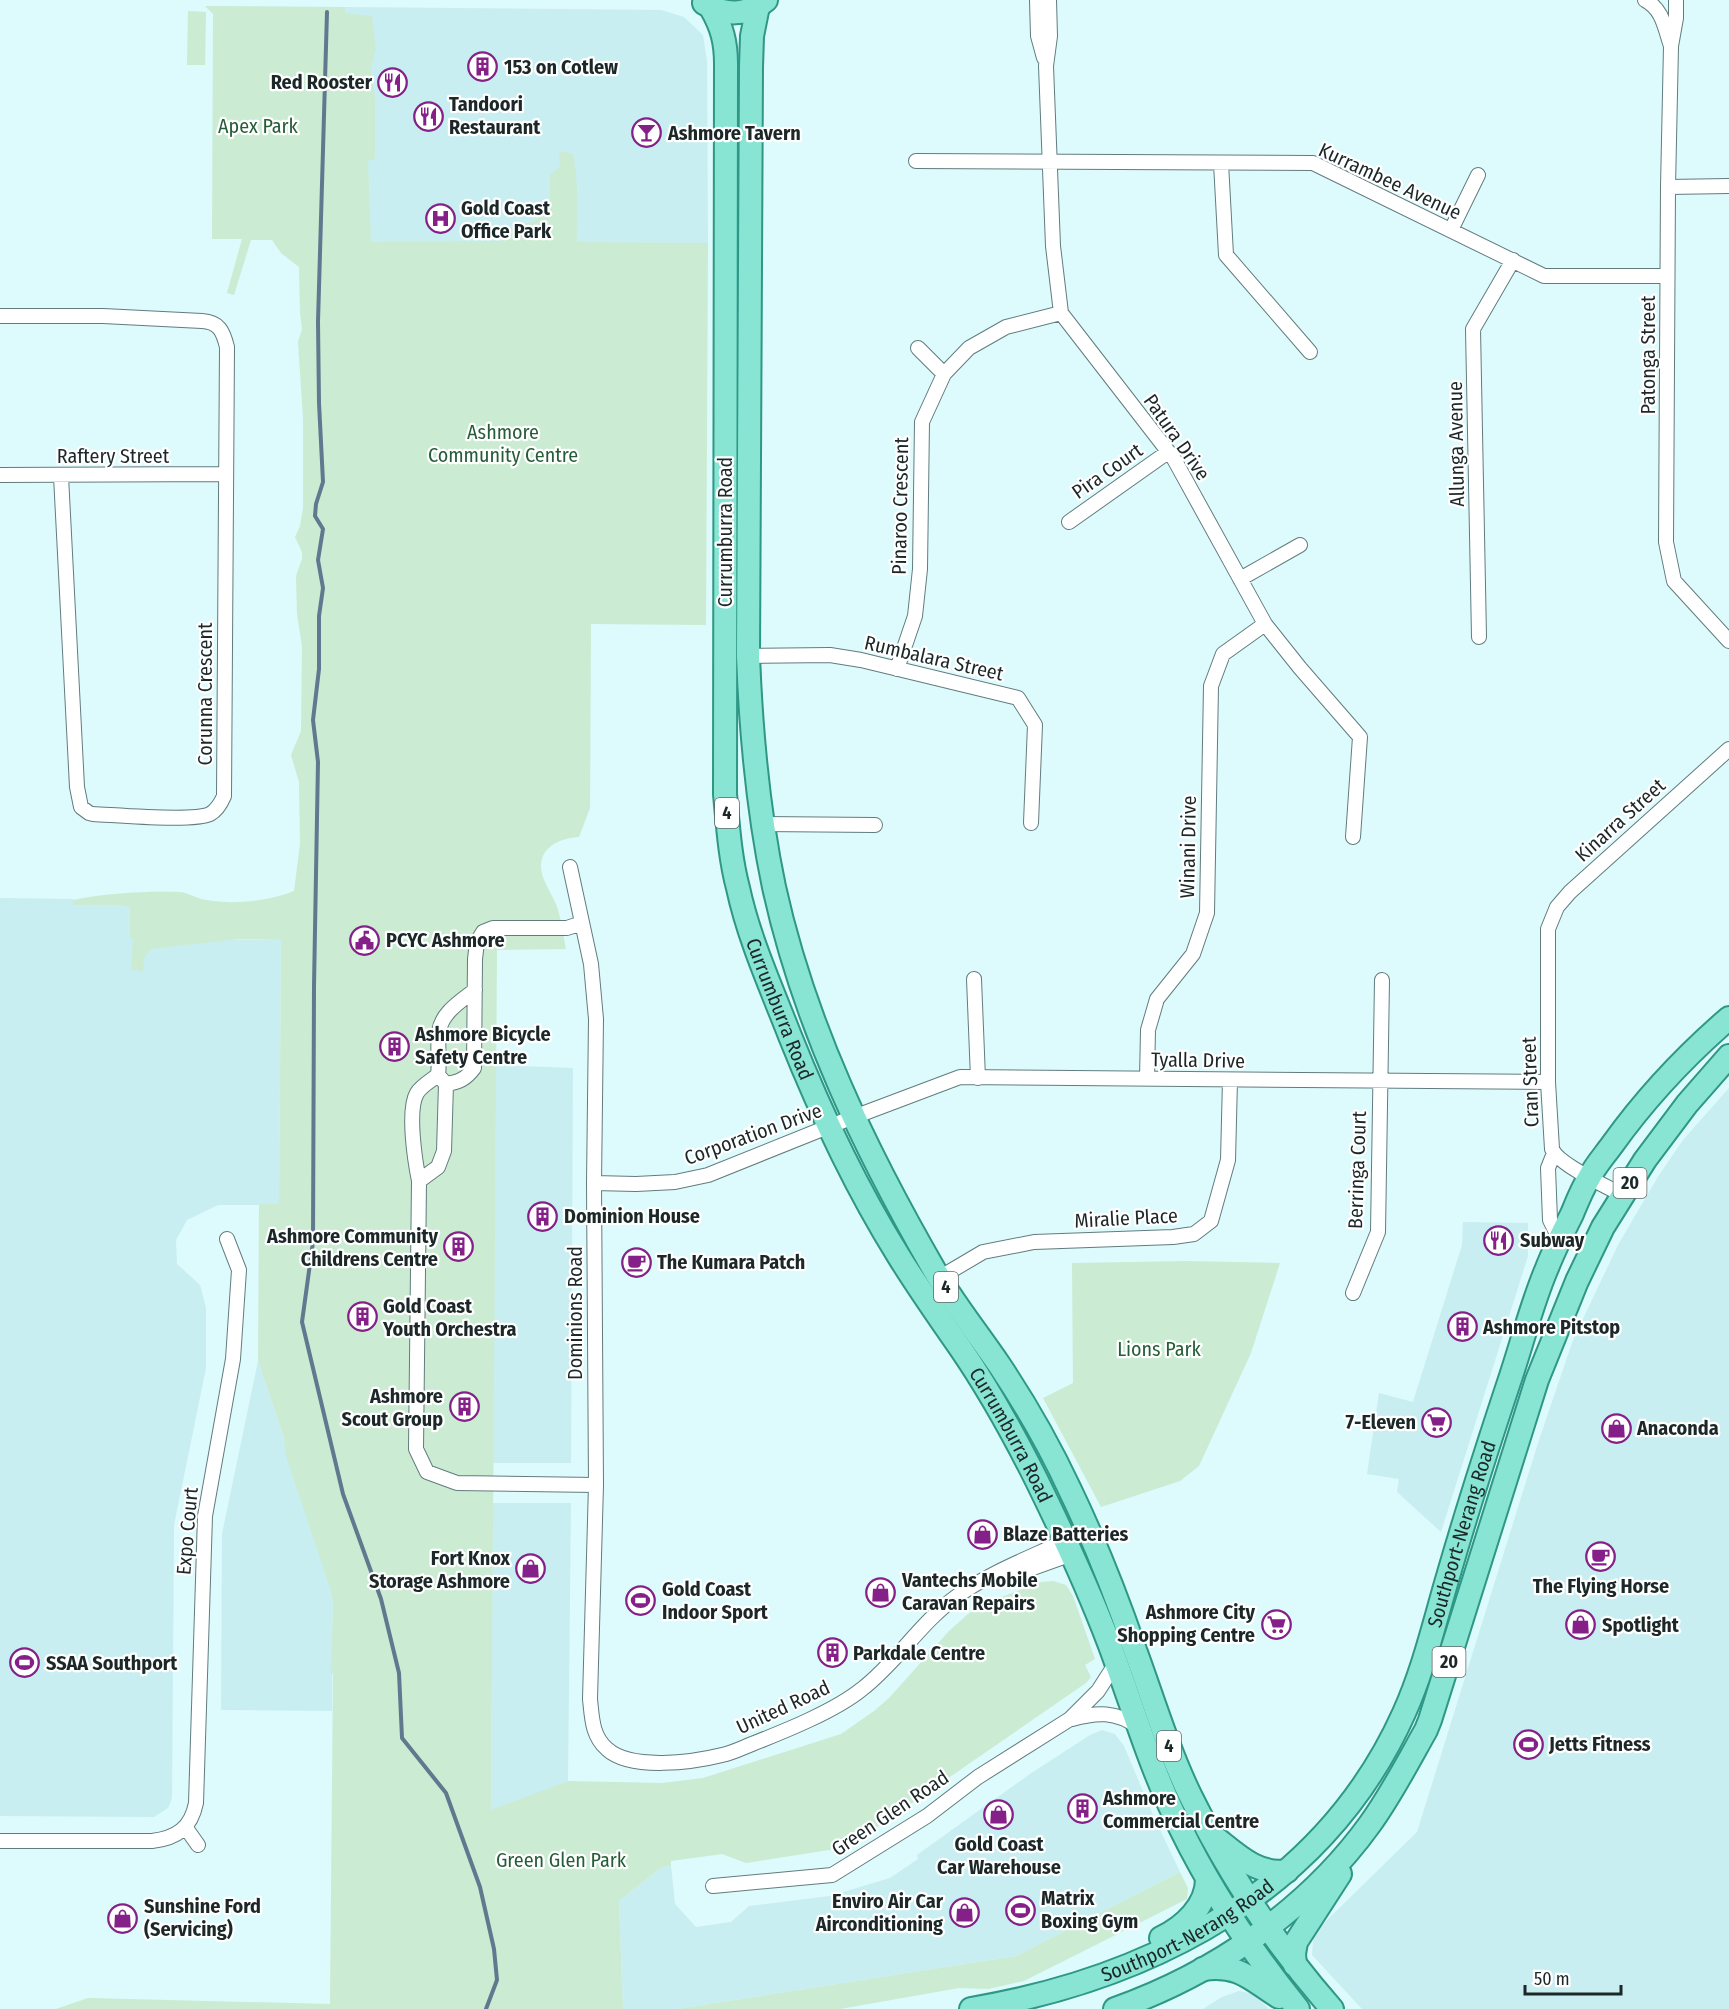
<svg xmlns="http://www.w3.org/2000/svg" width="1729" height="2009" font-family="'Fira Sans Condensed',sans-serif">
<rect width="100%" height="100%" fill="#ddfafc"/>
<path fill="#c8eef1" d="M345,7L661,10L684,17L703,35L707,61L708,243L343,242Z
M0,898L73,899V905H123L130,908L131,938L281,940L279,1205H218L187,1220L176,1240L177,1264L200,1285L206,1308V1368L174,1525L172,1798L168,1808L154,1817L0,1816Z
M496,1065L573,1068L571,1463H493Z
M1729,1088V2009H1362L1312,1955L1313,1939L1321,1926L1417,1832L1539,1440L1573,1340L1618,1245L1659,1175L1683,1140Z
M1463,1222L1528,1223V1256L1441,1532L1397,1492L1399,1479L1367,1474L1379,1393L1413,1402L1462,1245Z
M258,1361L333,1584L332,1711L221,1710L222,1534Z
M493,1503H571L568,1781L491,1811Z
M1102,1730L1115,1734L1124,1746L1153,1815L1180,1872L1016,1956L677,2009H623L619,1901L662,1867L671,1866L675,1904L696,1927L731,1922L749,1906L830,1896L890,1878L918,1859L917,1855L1030,1774L1090,1735Z
M1239,1991L1254,1994L1269,2009H1203L1222,1997Z"/>
<path fill="#cbebd3" d="M205,6L345,7V13L372,16L376,49L371,67L375,99V159L368,161L371,242L502,241L507,229L534,221L547,212L550,198V175L560,166L559,151L573,154C579,184 577,212 577,242L708,243L706,625L591,624L590,808L579,837C558,838 536,849 542,874C545,884 551,893 556,904C561,917 563,935 566,949L497,950L491,1810L568,1781L662,1783L703,1778L841,1734L874,1711L889,1698L949,1631L968,1614L991,1601L1041,1582L1053,1581L1066,1585L1073,1596L1095,1659L1085,1665L1091,1677L1086,1683L870,1832L835,1849L746,1863L722,1854L671,1861V1866L662,1867L619,1901L623,2009H56L88,1998L330,2004L333,1674L331,1673L333,1604L331,1591L286,1456L284,1438L258,1361L259,1204H279L281,940L239,939L150,949L144,959L143,971L131,970L133,939L130,938V908L123,905H73V900C106,893 146,891 180,892C189,893 197,899 207,900C233,905 269,901 294,891L300,844L299,782L291,755L301,731L302,646L297,614L296,576L302,559V552L295,537L300,526L303,508V418L298,342L302,329L300,313L299,267L281,253L272,240H251L234,295L227,293L242,239H212L213,14Z
M188,11L206,12L205,65H187Z
M1187,1261L1280,1263L1251,1353L1199,1466L1180,1481L1101,1507L1043,1398L1073,1383L1072,1263Z
M1180,1872L1188,1888L1187,1899L1024,1981L988,1989L959,1988L840,2009H677L1016,1956Z"/>
<g fill="none" stroke-linecap="round" stroke-linejoin="round">
<path stroke="#61788e" stroke-width="4" d="M327,12L318,322L319,403L323,482L316,504L315,516L323,529L318,560L323,588L319,616V669L313,720L318,762L314,986L313,1242L302,1322L343,1494L381,1599L399,1673L402,1738L446,1793L480,1887L494,1949L497,1980L486,2009"/>
<defs>
<path id="minor" d="M1037,0L1038,36L1044,58
M1049,0L1050,36L1046,66L1053,246L1061,313L1174,459L1265,624L1300,668L1360,737L1353,837
M1645,0C1663,9 1665,29 1671,46
M1676,0V18L1671,46L1668,187L1666,542L1674,581L1729,641
M916,161L1313,163L1544,276H1667
M1221,163L1226,255L1310,352
M1668,187L1729,186
M1451,230L1478,175
M0,316H103L202,321C219,322 223,331 227,347L224,796C221,803 217,810 210,814C193,822 116,815 93,814L89,813L81,807L77,787L61,476
M918,348L944,374
M0,475L226,474
M1069,522L1168,452
M1240,579L1300,545
M1479,637L1473,329L1513,260
M748,656L830,655L861,660L1018,698L1035,725L1031,823
M897,669L915,616L920,569L922,422L944,374L969,348L1006,327L1061,313
M763,824L875,825
M570,867L591,964L596,1019L594,1183L596,1485L590,1699C592,1718 592,1736 607,1749C631,1771 694,1762 722,1755C732,1753 742,1748 752,1744C785,1731 835,1711 862,1689C897,1662 920,1623 956,1597C989,1573 1029,1558 1065,1541
M974,979L978,1078
M438,1075C440,1060 437,1046 439,1032C441,1013 461,1001 475,990
M1147,1079L1148,1030L1157,999L1193,954L1207,913L1211,686L1223,654L1265,624
M446,1084C459,1082 466,1079 474,1068L475,959L477,942L483,932L493,928H567L582,923
M1554,1153L1548,1168L1550,1220L1560,1240
M419,1181L438,1167L444,1151L446,1084L438,1075C432,1080 421,1086 417,1093C407,1110 415,1161 419,1181L416,1449L427,1472L457,1483L596,1485
M594,1183L636,1184L675,1182L708,1175L830,1126L960,1077L1548,1082
M1623,1195C1607,1187 1558,1164 1552,1149L1548,1082V929L1557,907L1570,892L1729,749
M939,1278L983,1252L1034,1242L1173,1237L1194,1234L1211,1221L1228,1160L1230,1080
M1353,1293L1378,1232L1382,980
M999,1580L1072,1554
M1072,1719C1097,1712 1116,1711 1138,1727
M186,1828L198,1845
M0,1841H152C177,1838 191,1828 196,1803L205,1516L233,1359L239,1270L227,1239
M713,1886L832,1875L927,1816L978,1777L1070,1719L1098,1691L1116,1663"/>
<g id="primary">
<path d="M704,3C724,16 747,16 766,0"/>
<path d="M758,6L752,36L751,67L748,656C751,733 758,811 774,887C804,1024 866,1152 936,1273C955,1305 979,1335 1000,1366C1026,1405 1050,1447 1070,1490C1095,1542 1116,1595 1135,1650C1153,1699 1168,1750 1191,1797C1228,1873 1276,1945 1332,2009"/>
<path id="s1" d="M711,8C722,27 726,42 726,64L725,794C728,826 730,858 738,888C749,939 771,987 790,1036C820,1111 855,1186 898,1255C917,1286 938,1316 959,1346C988,1388 1014,1435 1037,1481C1063,1534 1088,1588 1109,1643C1132,1704 1150,1768 1180,1827C1212,1893 1252,1952 1298,2009"/>
<path d="M1217,1839C1237,1855 1259,1876 1287,1871"/>
<path d="M1161,1938C1184,1927 1207,1906 1207,1879"/>
<path d="M1295,1965L1294,1954L1296,1942L1340,1874"/>
<path d="M1203,1969C1240,1964 1250,1979 1279,1997"/>
<path id="s2" d="M971,2009C1154,1978 1325,1889 1404,1713C1424,1669 1435,1620 1449,1573C1468,1507 1489,1442 1511,1376C1523,1340 1532,1303 1547,1268C1554,1250 1563,1232 1572,1214C1577,1202 1582,1189 1589,1178C1595,1166 1604,1156 1612,1145C1647,1096 1684,1057 1729,1018"/>
<path d="M1115,2009C1214,1974 1308,1910 1370,1824C1391,1795 1408,1762 1426,1730L1430,1720L1537,1380L1577,1281L1603,1227L1645,1160L1687,1104L1729,1056"/>
</g>
</defs>
<use href="#minor" stroke="#627c7e" stroke-width="16"/>
<use href="#primary" stroke="#2f9785" stroke-width="26"/>
<use href="#minor" stroke="#fff" stroke-width="14"/>
<use href="#primary" stroke="#88e5d4" stroke-width="22"/>
</g>
<defs>
<symbol id="building-ring" viewBox="-11 -11 22 22"><circle r="9.5" fill="#fff" stroke="#852088" stroke-width="1.5"/><path d="M-4-6H4V6H1V3H-1V6H-4ZM-2.5-4.3h1.7v1.8h-1.7ZM.8-4.3h1.7v1.8H.8ZM-2.5-1h1.7V.8h-1.7ZM.8-1h1.7V.8H.8Z" fill="#852088"/></symbol>
<symbol id="restaurant-ring" viewBox="-11 -11 22 22"><circle r="9.5" fill="#fff" stroke="#852088" stroke-width="1.5"/><path d="M-5-6h1v4h1v-4h1v4h1v-4h1v5L-1.5 .5V6h-2V.5L-5-1ZM5-6V6H3V1.5H1.5Q1.5-4 5-6Z" fill="#852088"/></symbol>
<symbol id="bar-ring" viewBox="-11 -11 22 22"><circle r="9.5" fill="#fff" stroke="#852088" stroke-width="1.5"/><path d="M-6-5H6L.8 .8V4.5H3.5V6h-7V4.5H-.8V.8Z" fill="#852088"/></symbol>
<symbol id="hospital-ring" viewBox="-11 -11 22 22"><circle r="9.5" fill="#fff" stroke="#852088" stroke-width="1.5"/><path d="M-5-5h3v3.5h4V-5h3V5h-3V1.5h-4V5h-3Z" fill="#852088"/></symbol>
<symbol id="civic-ring" viewBox="-11 -11 22 22"><circle r="9.5" fill="#fff" stroke="#852088" stroke-width="1.5"/><path d="M-.6-6.5H3V-4.5H.6V-3L4-1V1h2V6H-6V1h2V-1L-.6-3ZM-1.2 2.5V6h2.4V2.5Z" fill="#852088"/></symbol>
<symbol id="cafe-ring" viewBox="-11 -11 22 22"><circle r="9.5" fill="#fff" stroke="#852088" stroke-width="1.5"/><path d="M-5.5-4.5H6V0H3Q3 3.5 0 3.5H-2.5Q-5.5 3.5-5.5 0ZM3-3.2v2h1.7v-2ZM-6 4.5H4V6H-6Z" fill="#852088"/></symbol>
<symbol id="supermarket-ring" viewBox="-11 -11 22 22"><circle r="9.5" fill="#fff" stroke="#852088" stroke-width="1.5"/><path d="M-6-5.5h2.5l.6 2H6L4.5 2H-2.5L-4.4-4H-6ZM-1.5 3.2a1.3 1.3 0 1 0 .1 0ZM3 3.2a1.3 1.3 0 1 0 .1 0Z" fill="#852088"/></symbol>
<symbol id="shop-ring" viewBox="-11 -11 22 22"><circle r="9.5" fill="#fff" stroke="#852088" stroke-width="1.5"/><path d="M-5-2.5h2.3a2.7 3.5 0 0 1 5.4 0H5L5.5 6h-11ZM-1.5-2.5h3a1.5 2.3 0 0 0-3 0Z" fill="#852088"/></symbol>
<symbol id="stadium-ring" viewBox="-11 -11 22 22"><circle r="9.5" fill="#fff" stroke="#852088" stroke-width="1.5"/><path d="M0-5a6.5 5 0 1 0 0 10a6.5 5 0 1 0 0-10ZM-3.5-1.8h7v3.6h-7Z" fill="#852088"/></symbol>
</defs>
<g fill-rule="evenodd">
<use href="#building-ring" x="466" y="50" width="33" height="33"/>
<use href="#restaurant-ring" x="376" y="66" width="33" height="33"/>
<use href="#restaurant-ring" x="412" y="100" width="33" height="33"/>
<use href="#bar-ring" x="630" y="116" width="33" height="33"/>
<use href="#hospital-ring" x="424" y="202" width="33" height="33"/>
<use href="#civic-ring" x="348" y="924" width="33" height="33"/>
<use href="#building-ring" x="378" y="1030" width="33" height="33"/>
<use href="#building-ring" x="526" y="1200" width="33" height="33"/>
<use href="#restaurant-ring" x="1482" y="1224" width="33" height="33"/>
<use href="#building-ring" x="442" y="1230" width="33" height="33"/>
<use href="#cafe-ring" x="620" y="1246" width="33" height="33"/>
<use href="#building-ring" x="346" y="1300" width="33" height="33"/>
<use href="#building-ring" x="1446" y="1310" width="33" height="33"/>
<use href="#building-ring" x="448" y="1390" width="33" height="33"/>
<use href="#supermarket-ring" x="1420" y="1406" width="33" height="33"/>
<use href="#shop-ring" x="1600" y="1412" width="33" height="33"/>
<use href="#shop-ring" x="966" y="1518" width="33" height="33"/>
<use href="#cafe-ring" x="1584" y="1540" width="33" height="33"/>
<use href="#shop-ring" x="514" y="1552" width="33" height="33"/>
<use href="#shop-ring" x="864" y="1576" width="33" height="33"/>
<use href="#stadium-ring" x="624" y="1584" width="33" height="33"/>
<use href="#supermarket-ring" x="1260" y="1608" width="33" height="33"/>
<use href="#shop-ring" x="1564" y="1608" width="33" height="33"/>
<use href="#building-ring" x="816" y="1636" width="33" height="33"/>
<use href="#stadium-ring" x="8" y="1646" width="33" height="33"/>
<use href="#stadium-ring" x="1512" y="1728" width="33" height="33"/>
<use href="#building-ring" x="1066" y="1792" width="33" height="33"/>
<use href="#shop-ring" x="982" y="1798" width="33" height="33"/>
<use href="#stadium-ring" x="1004" y="1894" width="33" height="33"/>
<use href="#shop-ring" x="948" y="1896" width="33" height="33"/>
<use href="#shop-ring" x="106" y="1902" width="33" height="33"/>
</g>
<g text-anchor="middle" stroke-width="4.5" stroke-linejoin="round" paint-order="stroke">
<g fill="#fff" stroke="#606868" stroke-width="1.5">
<rect x="715" y="798" width="24" height="30" rx="4.5"/>
<rect x="1613.5" y="1168" width="33" height="30" rx="4.5"/>
<rect x="934" y="1272" width="24" height="30" rx="4.5"/>
<rect x="1432.5" y="1647" width="33" height="30" rx="4.5"/>
<rect x="1157" y="1731" width="24" height="30" rx="4.5"/>
</g>
<g font-size="18" font-weight="bold" fill="#1c2728">
<text x="727" y="819">4</text>
<text x="1630" y="1189">20</text>
<text x="946" y="1293">4</text>
<text x="1449" y="1668">20</text>
<text x="1169" y="1752">4</text>
</g>
<g font-size="20" font-weight="bold" fill="#1c2728" stroke="#fff" text-anchor="start">
<text x="504" y="74">153 on Cotlew</text>
<text x="372" y="89" text-anchor="end">Red Rooster</text>
<text x="449" y="111">Tandoori<tspan x="449" dy="23">Restaurant</tspan></text>
<text x="668" y="140">Ashmore Tavern</text>
<text x="461" y="215">Gold Coast<tspan x="461" dy="23">Office Park</tspan></text>
<text x="386" y="947">PCYC Ashmore</text>
<text x="415" y="1041">Ashmore Bicycle<tspan x="415" dy="23">Safety Centre</tspan></text>
<text x="564" y="1223">Dominion House</text>
<text x="438" y="1243" text-anchor="end">Ashmore Community<tspan x="438" dy="23">Childrens Centre</tspan></text>
<text x="1520" y="1247">Subway</text>
<text x="657" y="1269">The Kumara Patch</text>
<text x="383" y="1313">Gold Coast<tspan x="383" dy="23">Youth Orchestra</tspan></text>
<text x="1483" y="1334">Ashmore Pitstop</text>
<text x="443" y="1403" text-anchor="end">Ashmore<tspan x="443" dy="23">Scout Group</tspan></text>
<text x="1416" y="1429" text-anchor="end">7-Eleven</text>
<text x="1637" y="1435">Anaconda</text>
<text x="1003" y="1541">Blaze Batteries</text>
<text x="510" y="1565" text-anchor="end">Fort Knox<tspan x="510" dy="23">Storage Ashmore</tspan></text>
<text x="902" y="1587">Vantechs Mobile<tspan x="902" dy="23">Caravan Repairs</tspan></text>
<text x="1601" y="1593" text-anchor="middle">The Flying Horse</text>
<text x="662" y="1596">Gold Coast<tspan x="662" dy="23">Indoor Sport</tspan></text>
<text x="1255" y="1619" text-anchor="end">Ashmore City<tspan x="1255" dy="23">Shopping Centre</tspan></text>
<text x="1602" y="1632">Spotlight</text>
<text x="853" y="1660">Parkdale Centre</text>
<text x="46" y="1670">SSAA Southport</text>
<text x="1549" y="1751">Jetts Fitness</text>
<text x="1103" y="1805">Ashmore<tspan x="1103" dy="23">Commercial Centre</tspan></text>
<text x="999" y="1851" text-anchor="middle">Gold Coast<tspan x="999" dy="23">Car Warehouse</tspan></text>
<text x="1041" y="1905">Matrix<tspan x="1041" dy="23">Boxing Gym</tspan></text>
<text x="943" y="1908" text-anchor="end">Enviro Air Car<tspan x="943" dy="23">Airconditioning</tspan></text>
<text x="144" y="1913">Sunshine Ford<tspan x="144" dy="23">(Servicing)</tspan></text>
</g>
<g font-size="20" fill="#245d37" stroke="#fff">
<text x="258" y="133">Apex Park</text>
<text x="503" y="439">Ashmore<tspan x="503" dy="23">Community Centre</tspan></text>
<text x="1159" y="1356">Lions Park</text>
<text x="561" y="1867">Green Glen Park</text>
</g>
<g font-size="20" fill="#1c2728" stroke="#fff">
<text transform="translate(1390 181) rotate(25)" y="7">Kurrambee Avenue</text>
<text transform="translate(1648 355) rotate(-90)" y="7">Patonga Street</text>
<text transform="translate(1177 437) rotate(55)" y="7">Patura Drive</text>
<text transform="translate(1456 444) rotate(-91)" y="7">Allunga Avenue</text>
<text x="113" y="463">Raftery Street</text>
<text transform="translate(1107 471) rotate(-35)" y="7">Pira Court</text>
<text transform="translate(900 506) rotate(-89)" y="7">Pinaroo Crescent</text>
<text transform="translate(725 532) rotate(-90)" y="7">Currumburra Road</text>
<text transform="translate(934 658) rotate(13)" y="7">Rumbalara Street</text>
<text transform="translate(205 694) rotate(-90)" y="7">Corunna Crescent</text>
<text transform="translate(1620 820) rotate(-42)" y="7">Kinarra Street</text>
<text transform="translate(1188 847) rotate(-89)" y="7">Winani Drive</text>
<text dy="7" stroke="none"><textPath href="#s1" startOffset="1012">Currumburra Road</textPath></text>
<text transform="translate(1198 1060) rotate(1)" y="7">Tyalla Drive</text>
<text transform="translate(1530 1082) rotate(-92)" y="7">Cran Street</text>
<text transform="translate(753 1134) rotate(-20)" y="7">Corporation Drive</text>
<text transform="translate(1357 1170) rotate(-88)" y="7">Berringa Court</text>
<text transform="translate(1126 1218) rotate(-3)" y="7">Miralie Place</text>
<text transform="translate(575 1313) rotate(-90)" y="7">Dominions Road</text>
<text dy="7" stroke="none"><textPath href="#s1" startOffset="1498">Currumburra Road</textPath></text>
<text transform="translate(187 1531) rotate(-85)" y="7">Expo Court</text>
<text dy="7" stroke="none"><textPath href="#s2" startOffset="735">Southport-Nerang Road</textPath></text>
<text transform="translate(783 1707) rotate(-25)" y="7">United Road</text>
<text transform="translate(890 1813) rotate(-34)" y="7">Green Glen Road</text>
<text dy="7" stroke="none"><textPath href="#s2" startOffset="232">Southport-Nerang Road</textPath></text>
</g>
</g>
<path d="M1525 1985v9h96v-9" fill="none" stroke="#1c2728" stroke-width="3"/>
<text x="1534" y="1985" font-size="18" fill="#1c2728" stroke="#ffffff" stroke-width="4.5" paint-order="stroke">50 m</text>
</svg>
